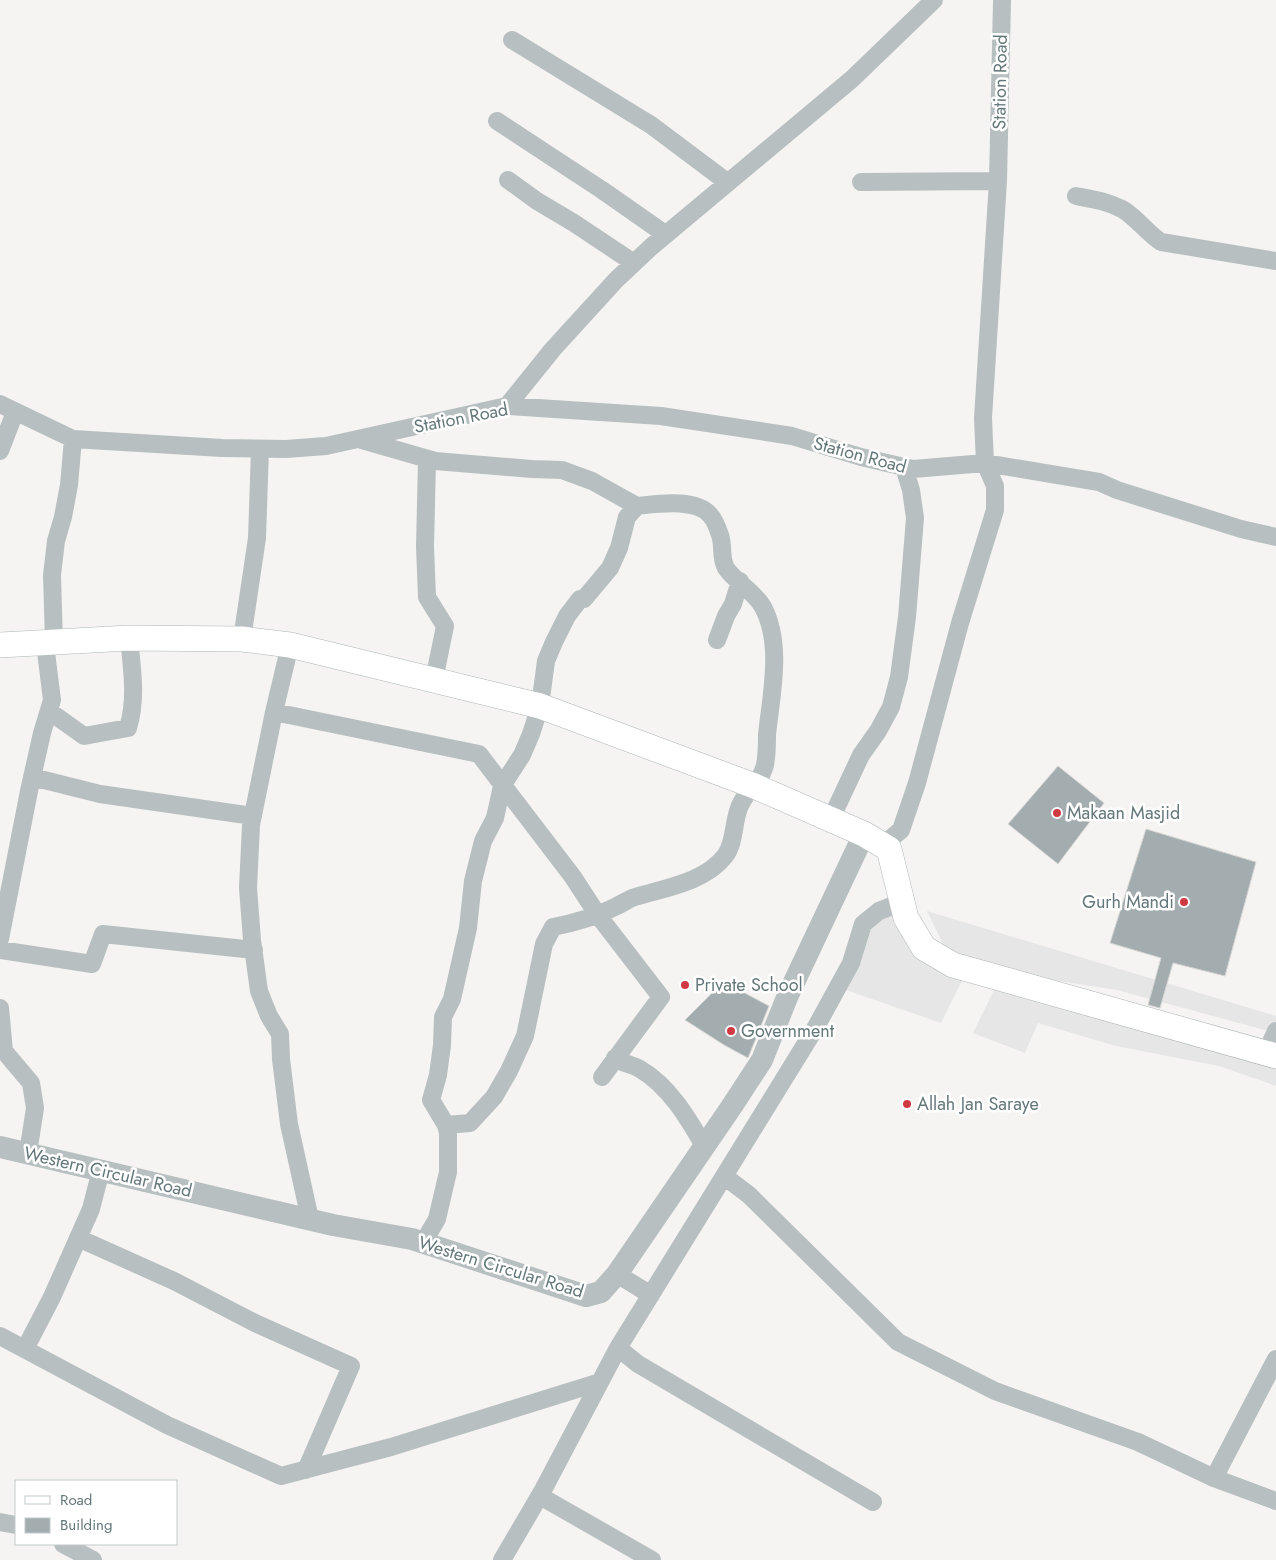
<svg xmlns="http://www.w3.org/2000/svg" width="1276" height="1560" font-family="Jost,sans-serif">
<rect width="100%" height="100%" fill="#f5f4f2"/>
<path fill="#e6e6e6" d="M902,902L963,979L941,1023L846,990L863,924Z
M927,911L1276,1016V1033L1117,990L953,965Z
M994,990L1020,994L1163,1037L1276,1068V1086L1219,1066L1116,1046L1038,1023L1025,1053L973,1033Z"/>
<path fill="#a3adaf" stroke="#d7d6d5" d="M1058,766L1104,803L1058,864L1008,824Z
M1146,829L1256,862L1225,976L1173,963L1160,1008L1148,1005L1161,958L1110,943Z
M726,983L769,1006L748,1058L724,1045L685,1020L720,985Z"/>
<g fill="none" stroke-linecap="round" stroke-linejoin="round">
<defs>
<path id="secondary" d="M0,645L129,638L242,639L290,645L540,706L752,785L864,834L889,849L906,918L924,948L953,965L1276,1056"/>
</defs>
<use href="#secondary" stroke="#adb5b7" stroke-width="26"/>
<path stroke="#b8bfc0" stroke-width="18" d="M512,40L651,125L727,182
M497,121L602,190L665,234
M508,180L537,201L574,223L634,263
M861,182L998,181
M1076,196C1092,199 1107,201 1122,209C1135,216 1147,233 1161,242L1276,261
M0,404L73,439L222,448L286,449L326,446L507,406L661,416L792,436L861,457L913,469L985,463L1099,482L1117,490L1241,529L1276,537
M507,406L553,349L616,280L651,247L852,79L934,0
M362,440L435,461L532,469L562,470L592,481L637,506
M0,451L15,412
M427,459L425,547L427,597L445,626L434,680
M242,639L257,538L260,449
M717,640L726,616L733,604L740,581
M54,643L52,575L56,541L63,517L69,485L73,439
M290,645L274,712L251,825L248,888L252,940L259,991L269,1016L280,1034L281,1059L289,1124L310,1219
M49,711L84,736L128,728C137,699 132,669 129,638
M274,712L479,754L573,877L597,914L661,997L602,1077
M32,777L100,794L253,816
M831,819L861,755L878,731L891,707L899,677L907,617L915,518L911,490L904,467
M883,845L901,830L917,783L960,623L995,510V486L985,463L983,418L998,181L1002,0
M0,939L29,791L42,733L52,700L45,644
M0,950L92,964L103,934L254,950
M0,1008L4,1051L31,1083L35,1108L28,1153
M1266,1053L1276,1031
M615,1058C623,1064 632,1064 640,1069C669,1086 688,1118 704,1146
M446,1125L470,1123L494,1097L509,1071L525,1036L544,944L553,927C574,923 595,917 615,907C621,904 626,901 632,898C663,888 704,883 725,856C735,843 733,823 739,808C742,800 748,793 752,785
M724,1176L749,1195L898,1342L995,1391L1138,1442L1214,1478L1276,1501
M78,1238L174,1281L255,1323L351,1366L306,1470
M423,1243L437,1219L448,1172V1133L446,1125L431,1100L438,1075L442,1045L443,1017L452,999L468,928L473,881L483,841L495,818L502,786L522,755L531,734L540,706L546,661L554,642L567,616L580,599H584L610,568L619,548L627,517L637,506C657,504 696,498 710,515C715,520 718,529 720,535C724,547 720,557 726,568C735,582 754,591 763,607C783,645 771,695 767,735C767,745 767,755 765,765C763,772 759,780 756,787
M617,1274L651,1295
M0,1336L167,1425L281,1476L391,1447L600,1382
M618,1348L638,1364L873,1502
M25,1349L52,1297L91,1209L101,1170
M1214,1478L1276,1359
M540,1496L652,1560
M0,1522L16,1525
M63,1544L93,1560
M502,1560L543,1490L618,1348L816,1027L851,963L863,924L879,911L902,902"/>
<path stroke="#b8bfc0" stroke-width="22" d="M0,1147L333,1225L412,1239L586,1296L601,1292L617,1274L732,1106L762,1060L788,995L864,834"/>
<use href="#secondary" stroke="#fff" stroke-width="25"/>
</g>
<g fill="#cf3941" stroke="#fff" stroke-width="2">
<circle cx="1057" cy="813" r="5"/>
<circle cx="1184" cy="902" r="5"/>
<circle cx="685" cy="985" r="5"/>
<circle cx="731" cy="1031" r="5"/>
<circle cx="907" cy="1104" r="5"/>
</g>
<g text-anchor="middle" stroke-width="5" stroke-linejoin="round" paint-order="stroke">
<g font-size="18" fill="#64777a" stroke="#fff">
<text transform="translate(1000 82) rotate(-89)" y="6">Station Road</text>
<text transform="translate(461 418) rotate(-11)" y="6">Station Road</text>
<text transform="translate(860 455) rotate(15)" y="6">Station Road</text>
<text transform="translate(108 1172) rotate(13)" y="6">Western Circular Road</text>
<text transform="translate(501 1267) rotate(17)" y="6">Western Circular Road</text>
</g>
<g font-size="18" fill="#64777a" stroke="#fff" text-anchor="start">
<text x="1067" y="819">Makaan Masjid</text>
<text x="1174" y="908" text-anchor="end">Gurh Mandi</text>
<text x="695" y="991">Private School</text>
<text x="741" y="1037">Government</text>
<text x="917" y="1110">Allah Jan Saraye</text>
</g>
</g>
<rect x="15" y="1480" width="162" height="65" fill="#ffffff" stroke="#c1c9ca"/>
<rect x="25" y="1496" width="25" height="8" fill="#ffffff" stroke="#c1c9ca"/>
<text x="60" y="1505" font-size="15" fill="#64777a">Road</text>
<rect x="25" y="1518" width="25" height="15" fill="#a3adaf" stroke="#c1c9ca"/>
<text x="60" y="1530" font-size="15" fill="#64777a">Building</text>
</svg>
